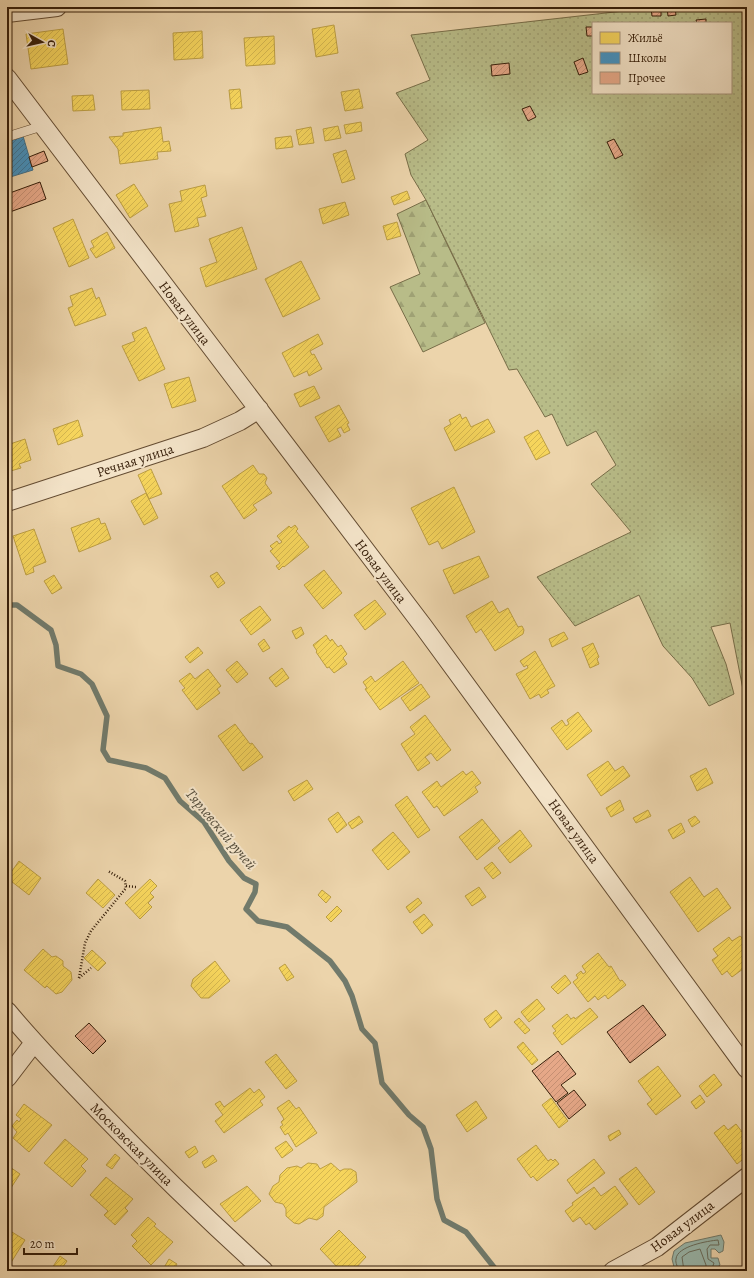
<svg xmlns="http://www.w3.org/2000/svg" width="754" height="1278" font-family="Alegreya,serif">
<defs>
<pattern id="forest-firs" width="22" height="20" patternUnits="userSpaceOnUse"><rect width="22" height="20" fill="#b8bc88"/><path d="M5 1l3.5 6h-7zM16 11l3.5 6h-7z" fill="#9fa174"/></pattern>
<pattern id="garden-dots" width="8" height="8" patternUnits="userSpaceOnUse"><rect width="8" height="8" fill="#b8bc88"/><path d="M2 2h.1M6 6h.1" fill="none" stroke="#9fa174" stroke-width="1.8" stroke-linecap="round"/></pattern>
<pattern id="homes-hatch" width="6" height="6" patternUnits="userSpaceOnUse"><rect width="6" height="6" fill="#f6d55c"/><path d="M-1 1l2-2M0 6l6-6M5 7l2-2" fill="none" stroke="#d4b64f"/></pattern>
<pattern id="schools-hatch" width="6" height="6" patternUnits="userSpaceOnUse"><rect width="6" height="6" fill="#4393c3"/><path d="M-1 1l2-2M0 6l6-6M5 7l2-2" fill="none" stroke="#39779d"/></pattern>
<pattern id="building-hatch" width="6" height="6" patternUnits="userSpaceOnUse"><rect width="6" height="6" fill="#e6a888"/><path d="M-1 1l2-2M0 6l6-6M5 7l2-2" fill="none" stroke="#c69074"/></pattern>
</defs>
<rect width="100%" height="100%" fill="#ecd4ab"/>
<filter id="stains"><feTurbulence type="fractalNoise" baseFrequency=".005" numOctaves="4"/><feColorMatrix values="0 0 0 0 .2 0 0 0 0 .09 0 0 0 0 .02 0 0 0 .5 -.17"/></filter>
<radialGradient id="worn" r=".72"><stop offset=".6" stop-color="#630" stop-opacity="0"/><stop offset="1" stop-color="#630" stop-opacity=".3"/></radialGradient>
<path fill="url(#forest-firs)" stroke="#776d48" d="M426,200L485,323L423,352L390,287L420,274L397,214Z"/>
<path fill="url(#garden-dots)" stroke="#776d48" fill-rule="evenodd" d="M659,7H747V710L730,623L711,627L726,664L734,694L709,706L692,678L663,646L639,595L575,626L537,577L631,532L591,484L616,465L596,431L567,446L552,414L545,417L517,369L509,370L426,200L411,175L405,154L428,140L396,93L430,80L411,35ZM593,23H731V93H593Z"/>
<path fill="#99b8ad" stroke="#717a6b" d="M721,1235L724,1242L723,1251L719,1253L715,1249H711V1258H718L720,1265L713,1271H675L672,1259L674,1251L685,1243Z"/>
<path fill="url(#homes-hatch)" stroke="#bc9e43" d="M334,25L338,53L316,57L312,29Z
M63,29L68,64L31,69L26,34Z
M202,31L203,58L174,60L173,33Z
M274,36L275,64L246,66L244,38Z
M240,89L242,108L231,109L229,90Z
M359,89L363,108L345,111L341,92Z
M149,90L150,109L122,110L121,91Z
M93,95L95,110L73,111L72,96Z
M361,122L362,131L346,134L344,125Z
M338,126L341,138L325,141L323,129Z
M161,127L163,142L169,141L171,151L157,152L158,159L120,164L118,149L109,137L123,136V133Z
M311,127L314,143L299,145L296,130Z
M291,136L293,147L276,149L275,138Z
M346,150L355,179L342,183L333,154Z
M134,184L148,206L130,218L116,195Z
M205,185L207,196L201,198L206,216L197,218L199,226L175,232L169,204L182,201L180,191Z
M407,191L410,199L394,205L391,197Z
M345,202L349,215L323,224L319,209Z
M73,219L89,258L69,267L53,228Z
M397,222L401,236L387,240L383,226Z
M242,227L257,269L206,287L200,268L217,262L209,239Z
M107,232L115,248L96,258L90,249L94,247L91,241Z
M301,261L320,299L283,317L265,279Z
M92,288L96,299L99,297L106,315L75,326L68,308L73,306L70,296Z
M146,327L165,369L139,381L122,346L135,341L132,333Z
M318,334L323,344L310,351L312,355L314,354L322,369L309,376L307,371L294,377L282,353Z
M189,377L196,401L172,408L164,384Z
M314,386L320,398L300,407L294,394Z
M339,405L349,423L347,424L350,430L344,433L341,427L337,429L341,436L329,442L315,417Z
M460,414L462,419L466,417L471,427L488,419L495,432L455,451L444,428L451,424L449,420Z
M78,420L83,436L58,445L53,429Z
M538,430L550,453L536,460L524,437Z
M25,439L31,460L19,464L21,468L7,472V445Z
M253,465L259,474H264L267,478L265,483L272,493L253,505L257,510L244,519L222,486Z
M151,469L162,494L149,499L138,475Z
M454,487L475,532L442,549L438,541L429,545L411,508Z
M146,493L158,518L144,525L131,501Z
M99,518L101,524L105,523L111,539L79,552L71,528Z
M295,525L298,529L296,531L309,547L284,567L283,566L279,570L276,566L280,563L270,551L273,549L270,546L277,541L279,544L282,542L277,536L289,526L291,528Z
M34,529L46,562L33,567L34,572L26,575L13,536Z
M479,556L489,577L454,594L443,570Z
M324,570L342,593L323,609L304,585Z
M217,572L225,583L218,588L210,576Z
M54,575L62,588L52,594L44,581Z
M375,600L386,614L365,630L354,615Z
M492,601L499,613L508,608L518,627L522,626L524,630L523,634L495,651L481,629L476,633L466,616Z
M260,606L271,620L251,635L240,620Z
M301,627L304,634L296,639L292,631Z
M564,632L568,639L552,647L549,639Z
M326,635L330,641L332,639L338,647L341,645L347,654L343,658L347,664L334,673L329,667L327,668L316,652L317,651L313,645Z
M264,639L270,648L263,652L258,644Z
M593,643L599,657L597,659L599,664L590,668L582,648Z
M198,647L203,653L190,663L185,657Z
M535,651L555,686L547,690L549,693L541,698L539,694L530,699L516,674L528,668L527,665L524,667L520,661Z
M237,661L248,674L237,683L226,670Z
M403,661L419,683L380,710L365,689L367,688L363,682L371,676L375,682Z
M282,668L289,678L276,687L269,678Z
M208,669L221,686L217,689L220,693L197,710L182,690L185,688L179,681L190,673L195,679Z
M421,684L430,697L410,711L401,698Z
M578,712L592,731L567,750L551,728L562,720L566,726L569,724L567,720Z
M425,715L451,750L437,761L431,753L425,757L430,763L418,771L401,744L415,734L410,727Z
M7,717L12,721L7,728Z
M235,724L250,744L252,743L263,757L243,771L218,736Z
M608,761L615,771L623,766L630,776L601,796L587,775Z
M706,768L713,783L697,791L690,776Z
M463,771L466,775L472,771L481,783L475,787L478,792L444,816L437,806L434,808L422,792L437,781L441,787Z
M307,780L313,789L294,801L288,791Z
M407,796L430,830L418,838L395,805Z
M620,800L624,810L611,817L606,808Z
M648,810L651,816L636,823L633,818Z
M338,812L347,825L337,833L328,819Z
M359,816L363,822L352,829L348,823Z
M695,816L700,822L692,827L688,820Z
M482,819L500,841L477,860L459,837Z
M681,823L685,832L673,839L668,830Z
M520,830L532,846L510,863L498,848Z
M393,832L410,852L388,870L372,850Z
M19,861L41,878L29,895L7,878Z
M492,862L501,873L493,879L484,868Z
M690,877L704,897L717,888L731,908L698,932L670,892Z
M98,879L115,895L103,908L86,893Z
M150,879L157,886L150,893L154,897L148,903L152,907L140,919L125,903Z
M479,887L486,897L472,906L465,896Z
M322,890L331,897L326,903L318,895Z
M418,898L422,903L410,913L406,907Z
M337,906L342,911L331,922L326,917Z
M424,914L433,925L422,934L413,922Z
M740,936L747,942V957L744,959L747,966L732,977L727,971L722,975L712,960L718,956L713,949L729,937L732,941Z
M43,949L52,957L56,956L63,961V966L71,972L72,980L62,992L56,994L47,986L45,988L24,970Z
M92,950L106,963L98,971L84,958Z
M598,953L609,967L611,966L620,981L622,980L626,985L608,999L605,995L598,1000L595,996L588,1002L573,982L578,978L576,975L581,971L583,974L586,972L582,966Z
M215,961L230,981L209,998H201L191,986L193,979Z
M285,964L294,977L287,981L279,968Z
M565,975L571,983L558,994L551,987Z
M747,997V1007L742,1000Z
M537,999L545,1009L529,1022L521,1012Z
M590,1008L598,1017L562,1045L553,1033L556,1031L552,1026L567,1014L571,1019L574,1017L575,1019Z
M496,1010L502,1018L490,1028L484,1019Z
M519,1018L530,1030L525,1034L514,1022Z
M523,1042L538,1060L532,1065L517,1047Z
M276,1054L297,1081L286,1089L265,1062Z
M658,1066L681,1096L656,1115L647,1104L652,1100L638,1081Z
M714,1074L722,1085L707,1097L699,1086Z
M250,1088L254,1093L259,1089L265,1097L260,1101L263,1105L224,1133L215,1121L223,1115L215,1104L220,1101L224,1107Z
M700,1095L705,1102L696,1109L691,1102Z
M551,1098L568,1121L559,1128L542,1105Z
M289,1100L296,1109L299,1107L317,1133L296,1147L288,1133L285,1135L280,1127L283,1125L281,1122L284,1119L277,1108Z
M476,1101L487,1118L467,1132L456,1115Z
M24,1104L52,1125L29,1152L13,1138L17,1132L12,1126L17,1120L19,1122L21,1119L16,1115Z
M736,1124L746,1137L747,1136V1156L737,1164L714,1133L724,1125L728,1130Z
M619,1130L621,1134L610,1141L608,1136Z
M65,1139L88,1159L81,1166L86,1171L72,1187L44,1163Z
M286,1141L293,1150L282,1158L275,1148Z
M536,1145L548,1161L551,1159L553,1161L555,1159L559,1164L537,1181L533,1176L531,1178L517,1159Z
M195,1146L198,1152L189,1158L185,1152Z
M115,1154L120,1158L112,1169L106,1165Z
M213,1155L217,1161L205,1168L202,1162Z
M594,1159L605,1173L577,1194L567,1180Z
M308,1163L317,1164L320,1169L331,1163L340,1171L344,1169H351L356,1172L357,1182L324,1207L323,1216L317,1220L309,1218L299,1224L294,1223L286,1216V1209L283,1204L275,1202L269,1194L273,1186L279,1182L280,1175L287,1168L297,1166L301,1168Z
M7,1165L20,1174L7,1194Z
M636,1167L655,1192L639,1205L619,1179Z
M106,1177L133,1199L125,1208L128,1211L115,1225L104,1215L108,1211L90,1195Z
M247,1186L261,1201L235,1222L220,1204Z
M615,1186L628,1204L595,1230L589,1223L586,1225L580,1217L573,1222L565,1211L573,1205L572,1203L594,1187L601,1196Z
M148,1217L156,1224L154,1226L173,1242L151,1265L132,1246L137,1241L131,1235Z
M7,1229L25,1240L7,1269Z
M339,1230L366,1257L353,1271H341L320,1249Z
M60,1256L67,1261L60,1271H56L52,1268Z
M169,1259L177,1264L173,1271H162Z
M207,1266L213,1271H202Z"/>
<path fill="url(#schools-hatch)" stroke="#3f708b" d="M23,136L33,170L7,178V141Z"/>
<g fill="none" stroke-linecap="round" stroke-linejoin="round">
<path stroke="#686b5b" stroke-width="1" d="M679,1271C678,1267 675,1263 676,1259C677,1246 708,1241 718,1240L719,1245H710L707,1249L708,1259L714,1263L711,1271
M684,1271L682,1257L689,1252L700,1249L706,1265V1271"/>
<path stroke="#717a6b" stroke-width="5.5" d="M7,605H17L51,630L56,645L58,666L81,674L92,684L107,716L103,750L109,760L146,768L165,778L180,801L204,822L229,861L244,878L256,884L255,892L246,909L258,921L287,927L330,961L345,981L352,996L362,1029L375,1043L382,1083L409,1115L423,1127L431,1149L437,1199L444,1220L466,1232L497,1271"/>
</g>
<path fill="url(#building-hatch)" stroke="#361e09" d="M661,7V16H652L651,8Z
M667,7H675L676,15L668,16Z
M706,19V23H697L696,20Z
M586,27H593V36H587Z
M583,58L588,72L579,75L574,62Z
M509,63L510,74L492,76L491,65Z
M530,106L536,117L528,121L522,109Z
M745,108L747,109V116L744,115Z
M614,139L623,155L615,159L607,142Z
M44,151L48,161L32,167L29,157Z
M40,182L46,199L7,213V194Z
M643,1005L666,1035L630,1063L607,1032Z
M89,1023L106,1041L93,1054L75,1036Z
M558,1051L576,1074L561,1085L568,1093L556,1102L532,1071Z
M574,1090L586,1105L569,1119L557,1103Z"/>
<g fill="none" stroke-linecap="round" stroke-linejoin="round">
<defs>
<path id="lane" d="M7,137L42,126"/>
<path id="street" d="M7,13L57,7
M7,78L423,626L747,1069
M7,502L203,438L240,421L259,409
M7,1011C37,1047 69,1080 102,1114C154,1168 208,1220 264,1271
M7,1078L33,1044
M613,1271L657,1247L747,1177"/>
</defs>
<use href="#lane" stroke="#644c32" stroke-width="10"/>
<use href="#street" stroke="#644c32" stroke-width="20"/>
<path stroke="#361e09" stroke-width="2.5" stroke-dasharray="1 2" stroke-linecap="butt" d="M126,886L136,887
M79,978L85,943L91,931L126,888L125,881L108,871
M79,978L91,968"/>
<use href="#lane" stroke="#f3e3c8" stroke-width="9"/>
<use href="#street" stroke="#f3e3c8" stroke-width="18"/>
</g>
<g text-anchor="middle" stroke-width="4" stroke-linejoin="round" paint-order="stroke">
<g font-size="14" fill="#361e09" stroke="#f3e3c8">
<text transform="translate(185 313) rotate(53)" y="5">Новая улица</text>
<text transform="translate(135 460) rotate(-18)" y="5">Речная улица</text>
<text transform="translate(381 571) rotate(53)" y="5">Новая улица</text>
<text transform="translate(574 831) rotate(54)" y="5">Новая улица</text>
<text transform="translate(132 1144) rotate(45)" y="5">Московская улица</text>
<text transform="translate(682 1226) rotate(-37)" y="5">Новая улица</text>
</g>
<g font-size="15" font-style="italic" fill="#544c3a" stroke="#f3e3c8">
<text transform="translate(221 829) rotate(50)" y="5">Тярлевский ручей</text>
</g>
</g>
<rect width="754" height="1278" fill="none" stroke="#ecd4ab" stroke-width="24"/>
<rect x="8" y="8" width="738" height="1262" fill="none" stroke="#361e09" stroke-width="2"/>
<rect x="12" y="12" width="730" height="1254" fill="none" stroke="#361e09"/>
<rect x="592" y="22" width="140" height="72" fill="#f3e3c8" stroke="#a7947c"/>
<rect x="600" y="32" width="20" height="12" fill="#f6d55c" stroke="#a7947c"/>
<text x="628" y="42" font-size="12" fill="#361e09">Жильё</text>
<rect x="600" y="52" width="20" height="12" fill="#4393c3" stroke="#a7947c"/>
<text x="628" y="62" font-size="12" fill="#361e09">Школы</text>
<rect x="600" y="72" width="20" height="12" fill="#e6a888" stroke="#a7947c"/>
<text x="628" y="82" font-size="12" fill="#361e09">Прочее</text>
<g transform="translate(42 42) rotate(98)" stroke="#f3e3c8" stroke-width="3" paint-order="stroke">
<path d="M0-3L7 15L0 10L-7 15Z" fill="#361e09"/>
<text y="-6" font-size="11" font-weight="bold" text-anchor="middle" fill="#361e09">С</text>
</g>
<path d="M24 1248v6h53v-6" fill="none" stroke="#361e09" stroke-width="2"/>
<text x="30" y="1248" font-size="12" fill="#361e09" stroke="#f3e3c8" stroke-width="3" paint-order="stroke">20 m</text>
<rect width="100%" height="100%" filter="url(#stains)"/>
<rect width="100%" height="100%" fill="url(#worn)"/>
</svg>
